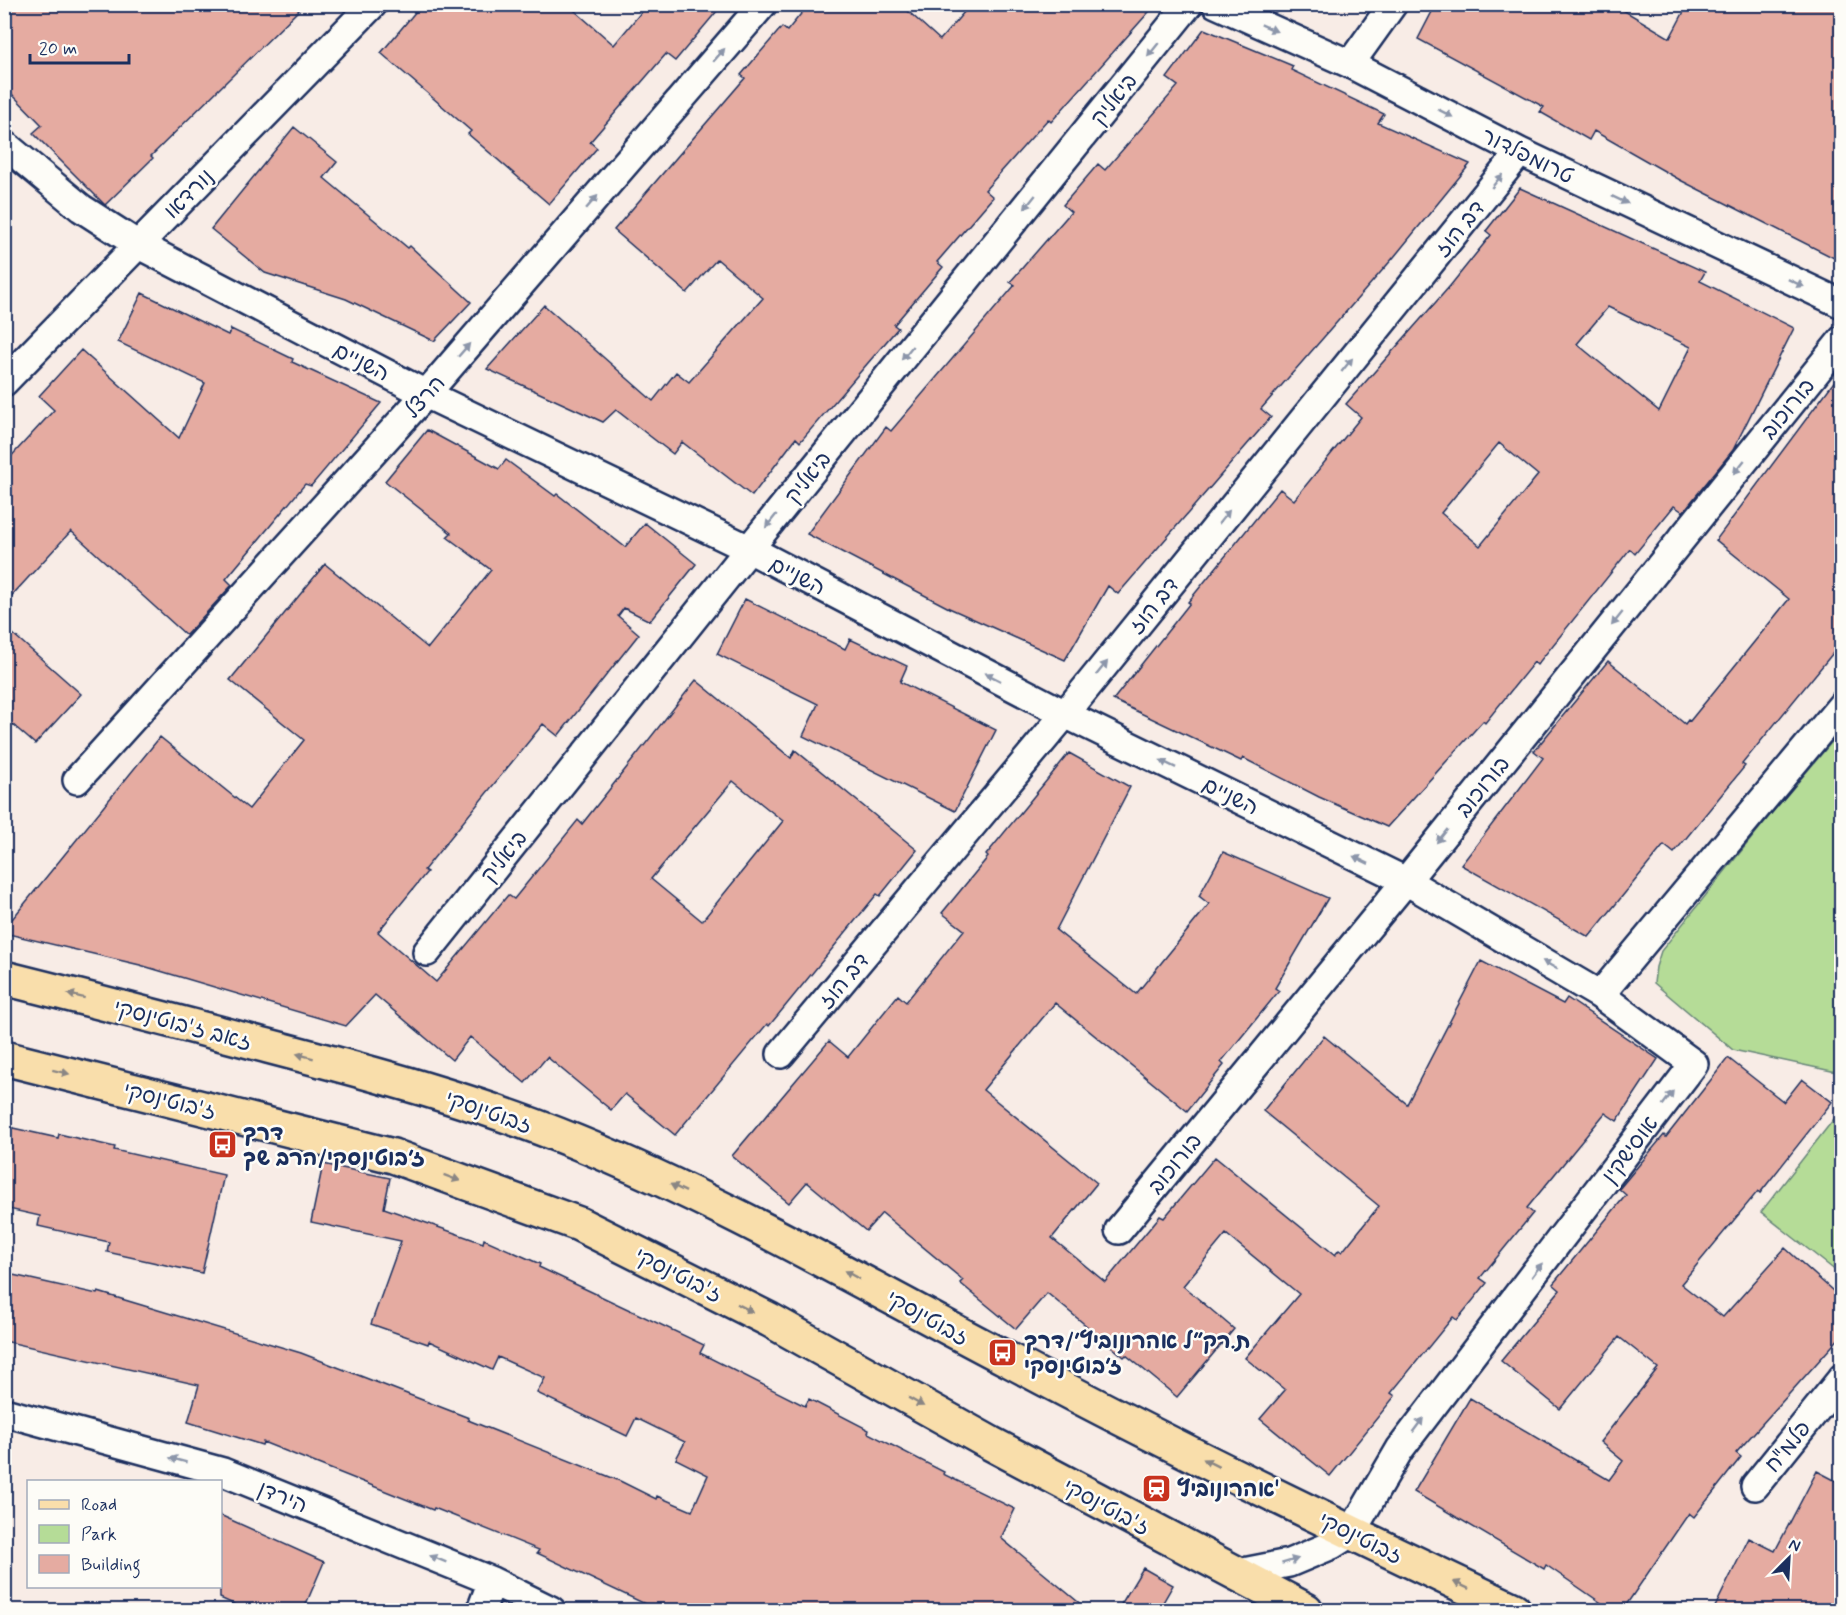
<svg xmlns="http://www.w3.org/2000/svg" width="1846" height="1615" font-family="Mynerve,'Playpen Sans Hebrew',sans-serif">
<rect width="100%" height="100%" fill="#f8ece6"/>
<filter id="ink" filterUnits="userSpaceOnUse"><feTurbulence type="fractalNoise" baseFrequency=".0167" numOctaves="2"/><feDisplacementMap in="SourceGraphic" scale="12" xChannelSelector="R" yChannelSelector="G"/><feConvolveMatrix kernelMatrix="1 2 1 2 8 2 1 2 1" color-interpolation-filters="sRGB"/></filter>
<g filter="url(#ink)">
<path fill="#b5dc97" stroke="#68867a" stroke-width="1.5" d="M1841,731V1073L1733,1050L1654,983L1656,967L1661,951L1771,814Z
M1841,1110V1275L1761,1212Z"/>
<path fill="#e5aba1" stroke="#1b2f5e" stroke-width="1.5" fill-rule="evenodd" d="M4,4H305L151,156L153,158L105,205L33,133L42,125L4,86Z
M422,4H567L614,45L648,4H723L675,61L666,54L590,142L597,148L549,204L468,134L471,131L381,53Z
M809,4H900L940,40L971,4H1156L1051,122L1048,119L985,190L993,197L937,262L943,267L894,325L898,328L800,442L796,438L752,496L682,442L673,454L616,410L603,422L487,369L544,305L653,401L676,372L689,382L763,298L717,259L687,293L614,230L745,78L741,75L782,27L787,31Z
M1436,4H1613L1670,38L1688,4H1842V262L1680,180L1594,131L1589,140L1540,112L1544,107L1418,39Z
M1204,29L1293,66L1291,70L1384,114L1378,123L1470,164L1394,257L1261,409L1271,417L1118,594L1108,586L1065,660L949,608L807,534L886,427L891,431L1015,285L1010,282L1071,212L1063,205L1098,164L1105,170L1178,86L1167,78Z
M294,127L337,162L324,178L408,248L410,246L471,302L434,341L346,299L265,273L211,229Z
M1520,188L1705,272L1700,281L1794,328L1733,450L1683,512L1674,506L1635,554L1630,549L1537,665L1534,662L1485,723L1483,721L1387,827L1319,797L1243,758L1241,761L1113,700L1190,603L1188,602L1280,489L1294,500L1361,417L1346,404L1450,286L1491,235L1486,231ZM1608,307L1691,347L1659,411L1577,344ZM1499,443L1538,475L1480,546L1441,513Z
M142,293L228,335L231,329L293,359L292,362L381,403L311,486L305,484L226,579L232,585L186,635L71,531L4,604V464L54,410L39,396L81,350L179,438L205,383L118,342Z
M1842,371V642L1742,764L1745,766L1674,853L1664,845L1589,937L1461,865L1543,758L1534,751L1608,661L1685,724L1688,720L1690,721L1789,599L1716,540Z
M427,430L499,469L506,460L555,496L557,494L625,547L645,523L696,564L650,621L624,608L618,616L639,634L558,736L543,724L424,870L427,872L378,932L436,982L508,895L514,899L578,820L582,824L696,680L791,758L795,750L917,850L880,896L877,894L769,1026L767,1024L675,1135L625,1094L611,1110L547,1057L525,1083L470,1037L452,1060L375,995L346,1026L140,965L4,933V929L160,737L249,809L304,740L230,680L325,564L428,648L491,570L447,537L451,533L385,481ZM733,781L783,821L702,921L651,879Z
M745,599L845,649L850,639L907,666L900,682L996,730L955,811L803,736L818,704L717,654Z
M4,626L81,694L35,744L4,717Z
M1069,753L1130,787L1056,930L1136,994L1209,904L1199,896L1223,852L1328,898L1275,988L1279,991L1221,1062L1224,1065L1187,1111L1055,1003L983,1090L1097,1183L1052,1238L1105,1282L1160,1216L1164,1218L1215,1157L1335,1255L1339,1250L1342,1252L1379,1206L1263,1111L1324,1036L1407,1104L1481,961L1563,1004L1567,998L1658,1059L1617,1121L1605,1113L1527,1208L1533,1213L1480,1278L1487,1283L1457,1320L1453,1317L1391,1393L1395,1396L1330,1476L1260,1419L1285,1390L1245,1358L1299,1294L1226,1234L1183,1286L1234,1329L1177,1397L1126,1355L1124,1357L1047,1293L1016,1329L960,1283L963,1280L882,1213L866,1231L807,1182L789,1203L732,1156L829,1041L848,1057L898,995L906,1002L964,930L942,913L988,857L986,855Z
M1728,1058L1784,1102L1802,1079L1832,1102L1760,1193L1758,1191L1681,1284L1723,1317L1785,1248L1842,1299V1335L1736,1453L1741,1457L1694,1517L1689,1513L1622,1611H1613L1546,1565L1544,1569L1414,1492L1470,1398L1609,1480L1623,1461L1600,1442L1658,1368L1619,1337L1560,1409L1501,1361L1560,1290L1553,1284L1626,1195L1619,1189L1664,1135L1666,1137Z
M4,1126L58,1138L59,1134L115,1147L114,1150L224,1175L202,1273L107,1252L109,1242L38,1226L40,1216L4,1208Z
M323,1164L390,1178L384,1208L483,1243L484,1239L540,1264L539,1267L704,1345L700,1353L805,1406L809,1399L869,1430L868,1433L944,1472L943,1474L1015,1509L1001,1538L1089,1611H660L537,1553L539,1550L434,1508L433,1510L263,1442L262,1445L188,1422L199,1385L4,1341V1273L97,1294L98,1292L301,1353L469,1418L468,1420L620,1481L656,1499L657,1496L692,1511L708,1475L676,1459L685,1442L636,1418L627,1436L537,1393L545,1378L498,1357L492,1370L429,1341L428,1344L371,1324L401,1241L311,1222Z
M1817,1471L1842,1484V1611H1713L1749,1538L1775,1551Z
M220,1515L324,1562L303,1611H249L220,1598Z
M1143,1568L1173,1585L1158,1611H1117Z"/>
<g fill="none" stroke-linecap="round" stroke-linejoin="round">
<defs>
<path id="street" d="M1216,4L1350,64L1520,152L1842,304
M1350,64L1393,4
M4,144L81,208L137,244L426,394L749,549L1065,714L1406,881L1600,995
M4,382L373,4
M77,780L426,394L763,4
M427,952L749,549L1189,4
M781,1054L1065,714L1520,152
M1119,1230L1406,881L1842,340
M4,1412L223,1472L492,1581L551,1610
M1755,1486L1842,1378
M1233,1574L1289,1563L1332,1545L1351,1533L1400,1449L1694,1064L1600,995L1842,705
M481,1610L492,1581"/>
<path id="primary" d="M4,978C93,1000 180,1023 268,1046C372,1073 476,1101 576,1142C726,1203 867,1286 1011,1361C1176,1449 1345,1530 1514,1610
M4,1058L393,1156L579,1224L770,1320L990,1443L1306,1610"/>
</defs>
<use href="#street" stroke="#1b2f5e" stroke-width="32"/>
<use href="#primary" stroke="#1b2f5e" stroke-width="38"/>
<use href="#street" stroke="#fdfcf7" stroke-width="27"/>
<use href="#primary" stroke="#f9deab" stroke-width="33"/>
</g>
<defs><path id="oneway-solid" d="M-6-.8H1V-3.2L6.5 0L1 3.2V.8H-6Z" transform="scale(1.5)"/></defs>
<g fill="#8c96aa">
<use href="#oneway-solid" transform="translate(1269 28) rotate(24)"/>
<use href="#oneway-solid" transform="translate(1153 50) rotate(129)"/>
<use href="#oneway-solid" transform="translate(719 55) rotate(-49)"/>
<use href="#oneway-solid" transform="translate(1445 113) rotate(27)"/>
<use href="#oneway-solid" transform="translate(1497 181) rotate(-51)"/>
<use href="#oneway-solid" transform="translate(1620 200) rotate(25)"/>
<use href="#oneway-solid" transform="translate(592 202) rotate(-49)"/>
<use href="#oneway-solid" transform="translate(1030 202) rotate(129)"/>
<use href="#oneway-solid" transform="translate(1796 283) rotate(25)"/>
<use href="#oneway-solid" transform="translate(464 350) rotate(-49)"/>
<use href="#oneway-solid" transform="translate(907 353) rotate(129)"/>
<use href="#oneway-solid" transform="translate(1347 365) rotate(-51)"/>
<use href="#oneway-solid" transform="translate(1739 467) rotate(129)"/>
<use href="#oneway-solid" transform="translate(1224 517) rotate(-51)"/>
<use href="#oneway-solid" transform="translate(771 521) rotate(129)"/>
<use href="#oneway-solid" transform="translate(1617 619) rotate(129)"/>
<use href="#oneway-solid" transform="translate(1102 668) rotate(-51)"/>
<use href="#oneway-solid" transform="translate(993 677) rotate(-153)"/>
<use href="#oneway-solid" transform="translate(1168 764) rotate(-154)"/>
<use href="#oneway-solid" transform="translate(1442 836) rotate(129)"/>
<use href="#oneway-solid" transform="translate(1361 860) rotate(-154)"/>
<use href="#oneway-solid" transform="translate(1550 965) rotate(-150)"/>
<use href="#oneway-solid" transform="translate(1668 1098) rotate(-53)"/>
<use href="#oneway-solid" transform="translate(1537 1270) rotate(-53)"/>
<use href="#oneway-solid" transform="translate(1418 1425) rotate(-53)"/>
<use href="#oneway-solid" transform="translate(178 1460) rotate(-165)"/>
<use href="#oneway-solid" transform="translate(438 1559) rotate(-158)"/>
<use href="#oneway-solid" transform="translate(1290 1561) rotate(-17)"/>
</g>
<g fill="#8a8684">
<use href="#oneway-solid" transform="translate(76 996) rotate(-166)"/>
<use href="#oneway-solid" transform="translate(305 1056) rotate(-165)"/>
<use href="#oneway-solid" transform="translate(61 1072) rotate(14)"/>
<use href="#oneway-solid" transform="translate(452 1178) rotate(20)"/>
<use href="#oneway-solid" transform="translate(678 1188) rotate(-154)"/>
<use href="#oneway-solid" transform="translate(852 1275) rotate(-151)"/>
<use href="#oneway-solid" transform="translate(745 1308) rotate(27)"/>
<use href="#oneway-solid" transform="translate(916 1402) rotate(29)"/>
<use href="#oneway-solid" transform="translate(1211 1463) rotate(-153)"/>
<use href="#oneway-solid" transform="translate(1461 1585) rotate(-155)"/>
</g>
</g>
<defs>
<symbol id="bus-square" viewBox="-11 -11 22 22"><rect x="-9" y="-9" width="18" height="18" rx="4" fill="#c8321e" stroke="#fdfcf7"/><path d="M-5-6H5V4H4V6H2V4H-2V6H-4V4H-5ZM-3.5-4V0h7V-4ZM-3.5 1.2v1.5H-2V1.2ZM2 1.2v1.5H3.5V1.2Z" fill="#fff"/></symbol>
<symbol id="station-square" viewBox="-11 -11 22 22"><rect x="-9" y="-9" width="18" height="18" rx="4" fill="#c8321e" stroke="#fdfcf7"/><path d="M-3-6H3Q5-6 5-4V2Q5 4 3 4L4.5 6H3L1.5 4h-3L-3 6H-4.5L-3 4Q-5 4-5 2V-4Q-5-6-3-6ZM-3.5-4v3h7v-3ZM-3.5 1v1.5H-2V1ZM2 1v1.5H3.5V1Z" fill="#fff"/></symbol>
</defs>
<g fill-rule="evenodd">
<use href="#bus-square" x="206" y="1128" width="33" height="33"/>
<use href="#bus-square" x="986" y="1336" width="33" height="33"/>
<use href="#station-square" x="1140" y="1472" width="33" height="33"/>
</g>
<g text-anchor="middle" stroke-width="5" stroke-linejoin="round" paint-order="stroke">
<g font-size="22" fill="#1b2f5e" stroke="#fdfcf7">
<text transform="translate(1113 99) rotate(-51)" y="8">ביאליק</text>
<text transform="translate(1528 155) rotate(26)" y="8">טרומפלדור</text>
<text transform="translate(188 193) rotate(-45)" y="8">נורדאו</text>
<text transform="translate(1459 228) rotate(-51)" y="8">דב הוז</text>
<text transform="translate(362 361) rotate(27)" y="8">השניים</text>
<text transform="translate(424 396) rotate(-48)" y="8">הרצל</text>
<text transform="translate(1787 408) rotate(-51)" y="8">בורוכוב</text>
<text transform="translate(807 477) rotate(-51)" y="8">ביאליק</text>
<text transform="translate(798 575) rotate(27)" y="8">השניים</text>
<text transform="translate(1153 605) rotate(-51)" y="8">דב הוז</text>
<text transform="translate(1482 786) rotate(-51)" y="8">בורוכוב</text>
<text transform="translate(1231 795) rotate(26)" y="8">השניים</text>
<text transform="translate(503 856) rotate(-51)" y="8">ביאליק</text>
<text transform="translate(843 980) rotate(-50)" y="8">דב הוז</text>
<text transform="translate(183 1024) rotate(15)" y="8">זאב ז'בוטינסקי</text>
<text transform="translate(170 1100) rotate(14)" y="8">ז'בוטינסקי</text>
<text transform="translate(489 1111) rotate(19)" y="8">זבוטינסקי</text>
<text transform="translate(1629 1149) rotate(-53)" y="8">אוסישקין</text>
<text transform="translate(1174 1163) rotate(-51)" y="8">בורוכוב</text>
<text transform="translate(679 1274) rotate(27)" y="8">ז'בוטינסקי</text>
<text transform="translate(928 1317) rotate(29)" y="8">זבוטינסקי</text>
<text transform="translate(1787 1446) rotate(-51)" y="8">פלמ"ח</text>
<text transform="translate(283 1496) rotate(22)" y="8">הירדן</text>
<text transform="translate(1107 1506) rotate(28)" y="8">ז'בוטינסקי</text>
<text transform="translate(1361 1537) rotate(26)" y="8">זבוטינסקי</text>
</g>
<g font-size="22" font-weight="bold" fill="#1b2f5e" stroke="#fdfcf7" text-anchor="start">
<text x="243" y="1140">דרך<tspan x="243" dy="25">ז׳בוטינסקי/הרב שך</tspan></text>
<text x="1024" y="1348">ת.רק״ל אהרונוביץ׳/דרך<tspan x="1024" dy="25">ז׳בוטינסקי</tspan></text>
<text x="1177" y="1496">אהרונוביץ'</text>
</g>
</g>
<rect width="1846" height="1615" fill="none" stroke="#fdfcf7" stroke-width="24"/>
<rect x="12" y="12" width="1822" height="1591" fill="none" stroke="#1b2f5e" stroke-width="2" filter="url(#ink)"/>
<rect x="27" y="1480" width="195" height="108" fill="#fdfcf7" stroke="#a3aaba" stroke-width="1.5"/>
<rect x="39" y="1500" width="30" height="9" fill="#f9deab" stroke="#a3aaba" stroke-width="1.5"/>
<text x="81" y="1510" font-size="18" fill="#1b2f5e">Road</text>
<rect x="39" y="1525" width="30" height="18" fill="#b5dc97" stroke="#a3aaba" stroke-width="1.5"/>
<text x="81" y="1540" font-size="18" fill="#1b2f5e">Park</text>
<rect x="39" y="1555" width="30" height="18" fill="#e5aba1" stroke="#a3aaba" stroke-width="1.5"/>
<text x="81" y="1570" font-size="18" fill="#1b2f5e">Building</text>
<g transform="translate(1789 1558) rotate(24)" stroke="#fdfcf7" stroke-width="4.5" paint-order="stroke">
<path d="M0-4.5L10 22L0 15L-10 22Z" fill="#1b2f5e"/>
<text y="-9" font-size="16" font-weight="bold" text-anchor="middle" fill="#1b2f5e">N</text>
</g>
<path d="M30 54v9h99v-9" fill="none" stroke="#1b2f5e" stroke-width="3"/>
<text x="39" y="54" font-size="18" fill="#1b2f5e" stroke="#fdfcf7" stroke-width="4.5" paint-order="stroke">20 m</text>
</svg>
